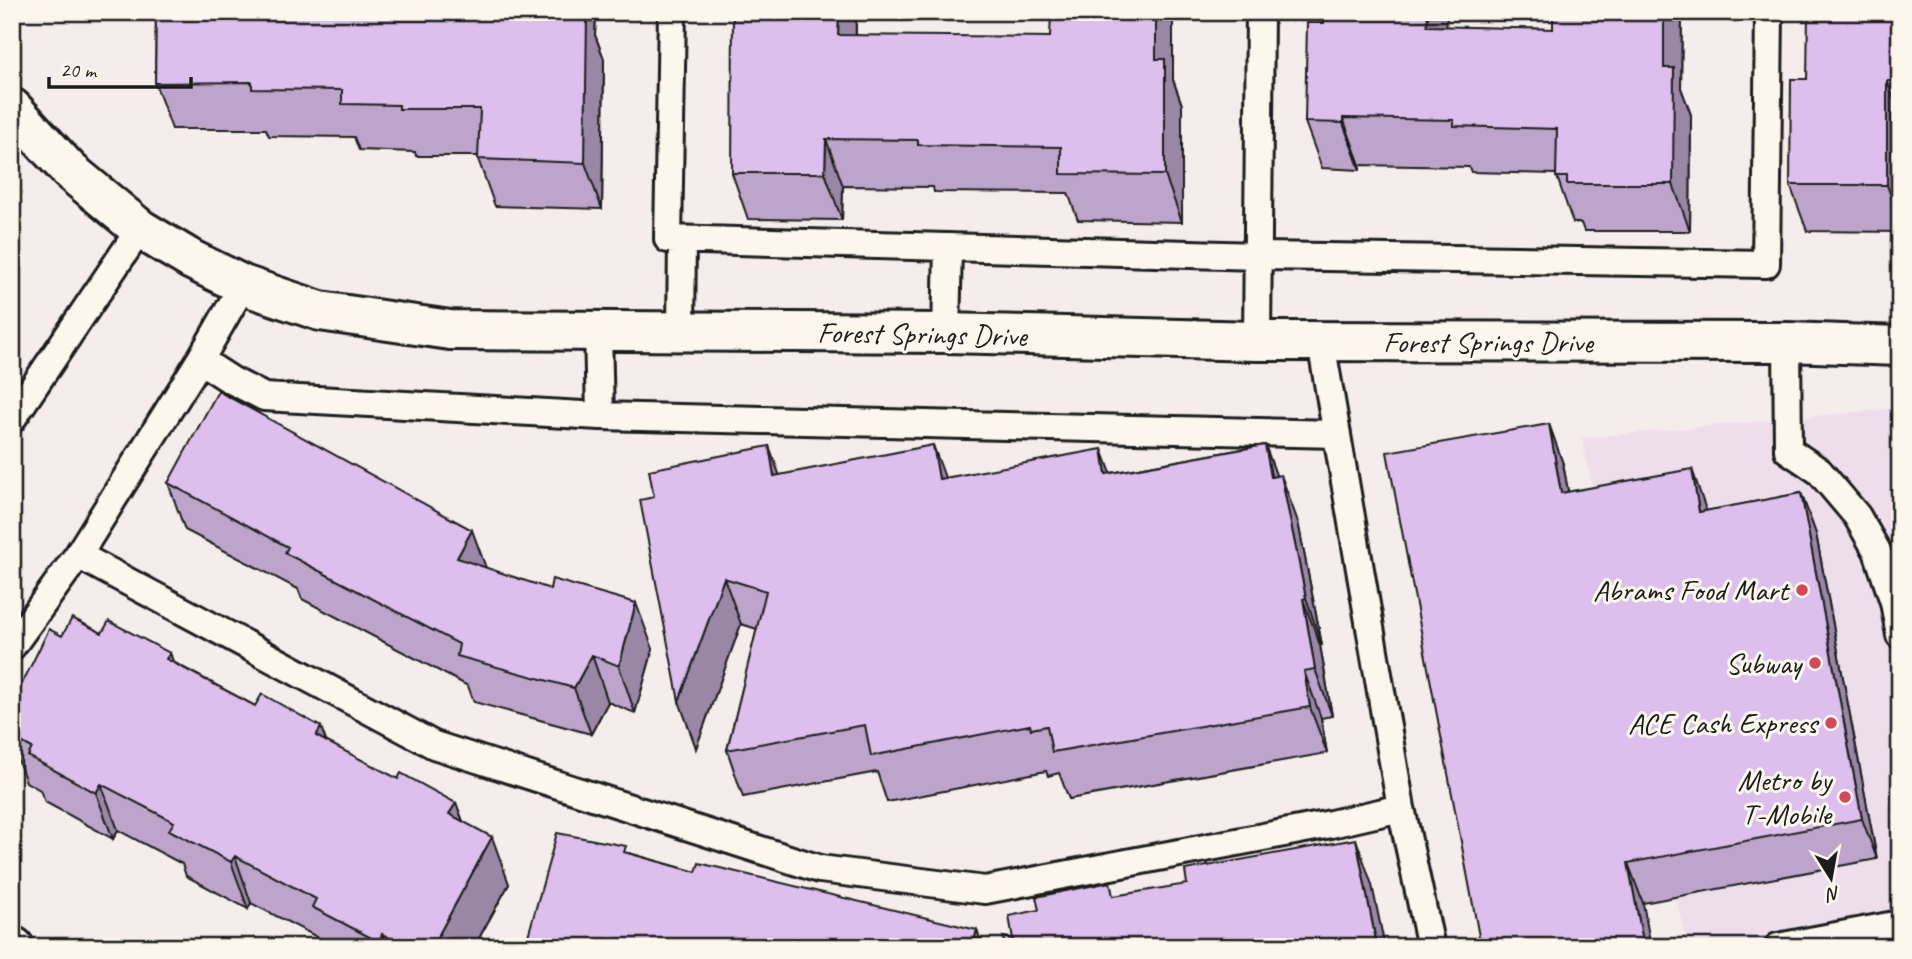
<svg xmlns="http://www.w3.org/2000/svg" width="1912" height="959" font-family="Caveat,sans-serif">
<rect width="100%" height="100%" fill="#f5ecec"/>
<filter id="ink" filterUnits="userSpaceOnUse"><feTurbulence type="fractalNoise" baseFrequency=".0143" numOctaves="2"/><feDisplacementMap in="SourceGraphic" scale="14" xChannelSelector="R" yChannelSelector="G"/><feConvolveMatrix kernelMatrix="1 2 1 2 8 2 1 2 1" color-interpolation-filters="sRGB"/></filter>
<g filter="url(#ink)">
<path fill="#eedeec" d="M1900,408V947H1687L1582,438Z"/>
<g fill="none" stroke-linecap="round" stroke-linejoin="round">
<defs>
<path id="service" d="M672,12L668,239L1258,256L1766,264L1769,12
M243,285L200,360L78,555L434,745L820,869L985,890L1331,824L1401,808L1431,947
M681,330L682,240
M598,331L600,416
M946,333L948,247
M1257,341L1260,12
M1321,342L1401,808
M1787,342L1788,450L1819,471L1857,516L1877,551L1894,602L1900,635
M200,360L231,380L264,397L600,416L1337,434
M12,419L140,229
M12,646L78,555
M1778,947L1900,924"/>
<path id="minor" d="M12,108L70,171L140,229L192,260L243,285L320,311L450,330L946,333L1257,341L1787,342L1900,346"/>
<path id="secondary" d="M12,946L14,947"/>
</defs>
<use href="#service" stroke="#1c1c1c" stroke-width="32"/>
<use href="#minor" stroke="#1c1c1c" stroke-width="44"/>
<use href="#secondary" stroke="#1c1c1c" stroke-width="44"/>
<use href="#service" stroke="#fbf7ec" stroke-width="26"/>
<use href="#minor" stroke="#fbf7ec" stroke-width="38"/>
<use href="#secondary" stroke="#fbf7ec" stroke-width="38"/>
</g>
<path fill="#bda4cb" stroke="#1c1c1c" stroke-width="2" d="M82,12H596L595,35L604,59L602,209L495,206L478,159L479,156H416L415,152L359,150L354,137L269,136L266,129H172L155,83L156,13Z
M856,12V35L1173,80L1182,105V222L1078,220L1068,193L934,192L933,187L843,186L842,220L748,219L732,173Z
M1553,12H1682L1681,88L1691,115L1690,231H1584L1581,223H1573L1556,174L1471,172L1469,167L1360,165V170L1322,168L1305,122L1446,27L1553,29Z
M1900,12V232L1807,231L1790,185L1807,79Z
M1549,424L1563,464L1568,492L1707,511L1801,493L1816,534L1877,859L1643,903L1481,947Z
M1265,445L1276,476L1298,522L1322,645H1320L1332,716L1321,718L1327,753L1069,799L1059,773L1048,776L1046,771L887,802L877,772L743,797L727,750L757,629L741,624L696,748L654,497L769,446L779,475L945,478L1111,473Z
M168,483L486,568L653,649L635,713L608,702L591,734L474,702L468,686L302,599L298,589L185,530Z
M102,633L170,653L173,662L255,706L398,779L456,803L463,821L509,884L474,947H327L325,941L251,903L248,909L186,876L182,864L118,830L113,839L45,802L40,790L26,782L12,744V704L62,636Z
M629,853L696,872L983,947H532L528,936Z"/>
<path fill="#9a86a5" stroke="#1c1c1c" stroke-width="2" d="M578,12H596L595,35L604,59L602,209L585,163Z
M839,12H856L855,81L838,35Z
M1156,12H1173V80L1182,105V222L1165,175L1156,59Z
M1428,12H1447L1444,73L1427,26Z
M1664,12H1682L1681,88L1691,115L1690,231L1673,184L1664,68Z
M1887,81L1900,115V221L1887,185Z
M1343,118L1360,165V170L1343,123Z
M826,139L843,186L842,220L825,173Z
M12,281L16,291L12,296Z
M1549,424L1563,464L1576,533L1561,493Z
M933,445L950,491L939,479Z
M1265,445L1282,491L1271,477Z
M769,446L786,493L774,476Z
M1102,449L1119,495L1106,474Z
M1692,469L1706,510L1714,553L1699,512Z
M1281,475L1298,522L1322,645L1306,598Z
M1801,493L1816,534L1877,859L1862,819Z
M472,530L489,576L457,558Z
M724,578L741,624L696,748L679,701Z
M1303,599L1320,645L1332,716L1315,669Z
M636,603L653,649L635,713L619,666Z
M170,653L186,700L166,659Z
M592,655L608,702L591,734L574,688Z
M1304,671L1321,718L1327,753L1310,707Z
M321,727L338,774L316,736Z
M101,784L118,830L113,839L96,793Z
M456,803L473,849L449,814Z
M492,837L509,884L474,947H432Z
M1356,839L1372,885L1385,947H1377Z
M235,856L251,903L248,909L231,862Z
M1628,863L1643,903L1651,947H1644Z
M977,930L983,947H972Z
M382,934L387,947H380L379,942Z"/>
<path fill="#dcbfec" stroke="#1c1c1c" stroke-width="2" d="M156,12L587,13L585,163L478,159L480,109H399V105L342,104V90L252,89V82L155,83Z
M733,12H839L838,35L1050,37L1051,12H1156V59H1165V175L1061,174V147L918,145V140L826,139L825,173H732Z
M1324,12H1428L1427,26L1553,29V12H1664V68H1674L1673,184H1567V177H1556L1557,129L1454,126V120L1343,118V123L1305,122L1307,23H1324Z
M1808,12H1900V81H1887V185H1790L1791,79H1807Z
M218,391L472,530L457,558L550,589L552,579L636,603L619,666L592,655L574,688L457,656L459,644L285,553L288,547L168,483Z
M1549,424L1561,493L1692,469L1699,512L1801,493L1862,819L1628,863L1644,947H1481L1387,452Z
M933,445L939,479L1102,449L1106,474L1265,445L1271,477L1281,475L1306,598L1303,599L1315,669L1304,671L1310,707L1052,752L1047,726L1031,729L1030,725L871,756L865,725L727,750L766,591L724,578L679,701L640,500L654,497L649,470L769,446L774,476Z
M72,618L102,633L109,621L170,653L166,659L255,706L262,694L321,727L316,736L398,779L401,773L456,803L449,814L492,837L432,947H407L382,934L379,942L312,907L316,899L235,856L231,862L169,830L174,822L101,784L96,793L28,756L32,748L12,737V729L18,719L12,716V704L49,629L62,636Z
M557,833L626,846L624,852L696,872L699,863L977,930L972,947H565L528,936Z
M1356,839L1377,947H1005L1003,937L1013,939L1009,916L1039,910L1036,897L1110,882L1113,896L1187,884L1185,870Z"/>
</g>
<g fill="#d1495b" stroke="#fbf7ec" stroke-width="2.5">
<circle cx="1802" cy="590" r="7"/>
<circle cx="1815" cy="663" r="7"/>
<circle cx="1831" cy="723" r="7"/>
<circle cx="1845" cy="797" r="7"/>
</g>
<g text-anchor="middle" stroke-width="6" stroke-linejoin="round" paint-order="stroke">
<g font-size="30" fill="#1c1c1c" stroke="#fbf7ec">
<text transform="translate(922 334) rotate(1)" y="10">Forest Springs Drive</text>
<text x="1488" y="352">Forest Springs Drive</text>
</g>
<g font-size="30" fill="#1c1c1c" stroke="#fbf7ec" text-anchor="end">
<text x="1788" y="600">Abrams Food Mart</text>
<text x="1801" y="673">Subway</text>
<text x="1817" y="733">ACE Cash Express</text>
<text x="1831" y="790">Metro by<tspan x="1831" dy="34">T-Mobile</tspan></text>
</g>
</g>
<rect width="1912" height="959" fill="none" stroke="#fbf7ec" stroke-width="42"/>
<rect x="21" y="21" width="1870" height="917" fill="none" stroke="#1c1c1c" stroke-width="2.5" filter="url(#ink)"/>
<g transform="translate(1831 878) rotate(169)" stroke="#fbf7ec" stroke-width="5" paint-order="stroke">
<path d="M0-5L12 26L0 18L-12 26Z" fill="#1c1c1c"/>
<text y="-10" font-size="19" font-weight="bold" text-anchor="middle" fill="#1c1c1c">N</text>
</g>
<path d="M49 77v10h142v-10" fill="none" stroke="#1c1c1c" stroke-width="3.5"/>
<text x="60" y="77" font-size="21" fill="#1c1c1c" stroke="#fbf7ec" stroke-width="5" paint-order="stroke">20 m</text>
</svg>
